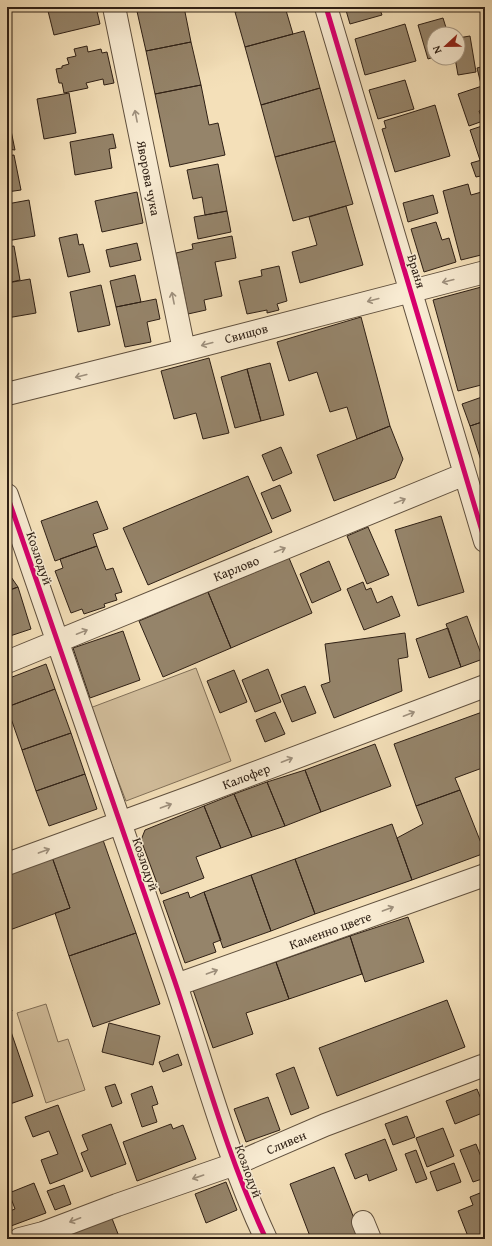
<svg xmlns="http://www.w3.org/2000/svg" width="492" height="1246" font-family="'Gentium Book Plus',serif">
<rect width="100%" height="100%" fill="#f4e0b9"/>
<filter id="stains"><feTurbulence type="fractalNoise" baseFrequency=".005" numOctaves="4"/><feColorMatrix values="0 0 0 0 .2 0 0 0 0 .09 0 0 0 0 .02 0 0 0 .5 -.17"/></filter>
<radialGradient id="worn" r=".72"><stop offset=".6" stop-color="#630" stop-opacity="0"/><stop offset="1" stop-color="#630" stop-opacity=".3"/></radialGradient>
<path fill="#d3bf9d" stroke="#817059" d="M196,668L231,761L126,801L90,708Z
M46,1004L58,1042L68,1039L85,1090L46,1103L17,1013Z"/>
<path fill="#95846a" stroke="#2f2015" d="M47,7H96L100,24L54,35Z
M136,7H184L191,42L146,51Z
M234,7H254L235,12Z
M254,7H285L293,34L245,47L235,12Z
M345,7H379L382,15L350,24Z
M443,18L448,34H434V57L428,59L418,25Z
M405,24L416,61L365,75L355,39Z
M304,31L320,88L261,105L245,47Z
M470,36L476,72L458,75L455,58H458V38Z
M191,42L201,85L155,94L146,51Z
M87,46L88,52L101,49L102,53L107,52L114,83L104,85L103,79L86,83L88,88L64,93L62,83H59L56,69L62,68V66L69,64L67,58L76,56L74,49Z
M485,66V83L481,84L477,68Z
M405,80L414,109L378,119L369,90Z
M201,85L209,125L218,123L225,155L170,167L155,94Z
M485,85V109L479,111L483,121L469,126L458,94Z
M320,88L335,141L275,157L261,105Z
M69,93L76,133L44,139L37,99Z
M435,105L450,156L395,172L382,129L386,128L384,121Z
M7,111L15,150L7,149Z
M485,125V159L480,160L470,130Z
M113,134L116,148L109,149L112,168L75,175L70,142Z
M335,141L353,204L293,221L275,157Z
M14,155L21,190L7,192V156Z
M485,159V175L476,177L471,163Z
M218,164L227,211L205,215L202,197L193,199L187,170Z
M468,184L471,195L485,191V235L481,236L485,254L461,260L443,191Z
M137,192L143,223L102,232L95,201Z
M433,195L438,213L408,222L403,203Z
M29,200L35,236L7,241V204Z
M346,206L363,265L300,283L292,252L317,245L309,217Z
M227,211L231,232L198,239L194,217Z
M436,222L442,240L449,238L456,262L424,272L411,229Z
M77,234L79,245L83,244L90,272L68,277L59,238Z
M232,236L236,258L215,262L222,296L204,300L206,310L188,314L176,253L193,249L192,244Z
M137,243L141,260L110,267L106,250Z
M14,246L20,280L7,283V247Z
M279,266L287,301L277,304L279,310L267,313V310L247,314L239,281L262,276L261,270Z
M135,275L141,302L116,307L110,281Z
M30,279L36,313L7,318V283Z
M101,285L110,325L78,332L70,292Z
M485,286V384L458,391L433,300Z
M156,299L160,319L147,322L151,342L125,347L116,307Z
M361,317L390,426L357,439L347,407L330,412L317,372L289,381L277,342Z
M209,358L229,433L203,439L196,413L174,419L161,371Z
M270,363L284,415L261,421L247,369Z
M247,369L261,421L235,428L221,377Z
M482,397L485,404V421L470,426L462,404Z
M485,421V470H484L470,426Z
M390,426L403,459L395,478L334,501L317,455Z
M281,447L292,473L273,481L262,455Z
M248,476L272,532L148,585L123,528Z
M280,485L291,511L272,519L261,493Z
M97,501L108,529L93,534L97,546L55,561L41,521Z
M441,516L464,592L418,606L395,530Z
M368,527L389,575L367,584L347,536Z
M97,546L106,570L113,568L122,592L115,594L117,600L104,604L105,607L84,614L82,609L71,613L55,571L63,568L60,559Z
M289,558L312,613L231,648L208,592Z
M329,561L341,590L312,603L300,574Z
M7,568L9,574L18,587L7,591Z
M363,582L366,590L371,588L377,603L392,596L400,616L364,630L347,589Z
M18,587L31,629L7,637V591Z
M208,592L231,648L163,677L139,621Z
M467,616L483,659L461,667L446,624Z
M448,628L461,667L429,678L416,639Z
M123,631L140,680L90,698L73,648Z
M405,633L408,657L398,659L402,691L334,718L321,685L330,682L325,644Z
M46,664L55,689L7,707V679Z
M268,669L281,702L255,712L242,680Z
M234,670L247,702L220,713L207,681Z
M305,686L316,713L292,722L281,695Z
M55,689L71,733L22,750L7,707Z
M485,711V767L455,778L460,790L416,806L394,744Z
M275,712L285,734L265,742L256,720Z
M71,733L85,774L36,791L22,750Z
M375,744L391,786L321,812L305,770Z
M305,770L321,812L285,826L267,782Z
M85,774L97,809L49,826L36,791Z
M267,782L285,826L252,837L234,794Z
M460,790L485,853L412,880L397,838L423,824L416,806Z
M234,794L252,837L221,848L204,806Z
M204,806L221,848L196,857L204,878L161,894L141,840L145,830Z
M392,824L412,880L315,914L295,859Z
M103,840L136,933L69,956L55,913L70,908L52,857Z
M52,857L70,908L7,931V873Z
M295,859L315,914L271,931L251,875Z
M251,875L271,931L223,948L204,892Z
M188,892L190,898L204,892L221,940L213,943L216,952L185,963L163,901Z
M408,917L424,962L365,982L350,936Z
M136,933L160,1004L93,1027L69,956Z
M350,936L362,974L289,999L276,962Z
M276,962L289,999L246,1013L253,1034L213,1048L193,990Z
M7,997L12,1011L7,1013Z
M447,1000L465,1047L337,1096L319,1048Z
M7,1020L33,1096L7,1105Z
M109,1023L160,1036L153,1065L102,1052Z
M178,1054L182,1065L163,1072L159,1062Z
M294,1067L309,1108L291,1115L276,1074Z
M115,1084L122,1103L112,1107L105,1087Z
M152,1086L158,1104L152,1106L157,1122L142,1127L131,1094Z
M477,1089L485,1109V1112L455,1124L446,1101Z
M268,1097L280,1130L246,1142L234,1109Z
M58,1105L83,1171L50,1184L41,1160L58,1154L49,1131L33,1137L25,1117Z
M407,1116L415,1137L393,1145L385,1124Z
M111,1124L126,1164L91,1177L81,1153L88,1150L82,1135Z
M171,1124L173,1129L183,1125L196,1159L137,1181L123,1142Z
M443,1128L454,1156L427,1167L416,1138Z
M385,1139L397,1170L369,1181L367,1174L355,1179L345,1154Z
M476,1144L485,1167V1178L473,1182L460,1150Z
M416,1150L427,1179L416,1183L405,1154Z
M454,1163L461,1182L437,1191L430,1172Z
M334,1167L362,1239H311L290,1184Z
M226,1182L237,1210L206,1223L195,1194Z
M34,1183L46,1213L11,1226L7,1216V1212L15,1209L9,1193Z
M64,1185L71,1204L55,1210L47,1191Z
M480,1193L485,1206V1239H469L458,1211L473,1205L470,1197Z
M111,1216L120,1239H53Z"/>
<g fill="none" stroke-linecap="round" stroke-linejoin="round">
<defs>
<path id="minor" d="M114,7L184,350
M326,7L485,541
M7,394L184,350L485,272
M7,495C63,657 119,820 175,982C204,1068 227,1156 266,1239
M7,662L465,474
M7,864L199,794L485,686
M176,985L485,875
M363,1222L370,1239
M20,1239L43,1233L117,1205L235,1164L325,1125L482,1066"/>
</defs>
<use href="#minor" stroke="#60503e" stroke-width="24"/>
<use href="#minor" stroke="#f8ebd2" stroke-width="22"/>
<defs>
<path id="cycleway" d="M326,7L485,541
M7,495C63,657 119,820 175,982C204,1068 227,1156 266,1239"/>
</defs>
<use href="#cycleway" stroke="#f8ebd2" stroke-width="8"/>
<use href="#cycleway" stroke="#d6006c" stroke-width="5"/>
</g>
<defs><path id="oneway-shaft" d="M-6 0H5M1.5-3L5.5 0L1.5 3" fill="none" stroke-width="1.6" stroke-linecap="round" stroke-linejoin="round"/></defs>
<g stroke="#9e907d">
<use href="#oneway-shaft" transform="translate(136 116) rotate(-101)"/>
<use href="#oneway-shaft" transform="translate(448 281) rotate(166)"/>
<use href="#oneway-shaft" transform="translate(173 298) rotate(-101)"/>
<use href="#oneway-shaft" transform="translate(373 300) rotate(165)"/>
<use href="#oneway-shaft" transform="translate(207 344) rotate(165)"/>
<use href="#oneway-shaft" transform="translate(81 376) rotate(166)"/>
<use href="#oneway-shaft" transform="translate(400 501) rotate(-22)"/>
<use href="#oneway-shaft" transform="translate(280 550) rotate(-22)"/>
<use href="#oneway-shaft" transform="translate(82 632) rotate(-22)"/>
<use href="#oneway-shaft" transform="translate(409 714) rotate(-21)"/>
<use href="#oneway-shaft" transform="translate(287 760) rotate(-21)"/>
<use href="#oneway-shaft" transform="translate(166 806) rotate(-20)"/>
<use href="#oneway-shaft" transform="translate(44 851) rotate(-20)"/>
<use href="#oneway-shaft" transform="translate(388 909) rotate(-20)"/>
<use href="#oneway-shaft" transform="translate(212 972) rotate(-20)"/>
<use href="#oneway-shaft" transform="translate(198 1177) rotate(161)"/>
<use href="#oneway-shaft" transform="translate(75 1220) rotate(159)"/>
</g>
<g text-anchor="middle" stroke-width="3" stroke-linejoin="round" paint-order="stroke">
<g font-size="13" fill="#2f2015" stroke="#f8ebd2">
<text transform="translate(149 178) rotate(79)" y="5">Яворова чука</text>
<text transform="translate(417 271) rotate(73)" y="5">Враня</text>
<text transform="translate(246 333) rotate(-15)" y="5">Свищов</text>
<text transform="translate(40 558) rotate(71)" y="5">Козлодуй</text>
<text transform="translate(236 568) rotate(-22)" y="5">Карлово</text>
<text transform="translate(246 776) rotate(-21)" y="5">Калофер</text>
<text transform="translate(146 864) rotate(71)" y="5">Козлодуй</text>
<text transform="translate(330 930) rotate(-20)" y="5">Каменно цвете</text>
<text transform="translate(286 1142) rotate(-23)" y="5">Сливен</text>
<text transform="translate(249 1171) rotate(70)" y="5">Козлодуй</text>
</g>
</g>
<rect width="492" height="1246" fill="none" stroke="#f4e0b9" stroke-width="24"/>
<rect x="8" y="8" width="476" height="1230" fill="none" stroke="#2f2015" stroke-width="2"/>
<rect x="12" y="12" width="468" height="1222" fill="none" stroke="#2f2015"/>
<g transform="translate(446 46) rotate(248)"><circle r="19" fill="#f8ebd2" stroke="#a89a86"/>
<path d="M0-3L7 15L0 10L-7 15Z" fill="#8f2418"/>
<text y="-6" font-size="11" font-weight="bold" text-anchor="middle" fill="#2f2015">N</text>
</g>
<rect width="100%" height="100%" filter="url(#stains)"/>
<rect width="100%" height="100%" fill="url(#worn)"/>
</svg>
